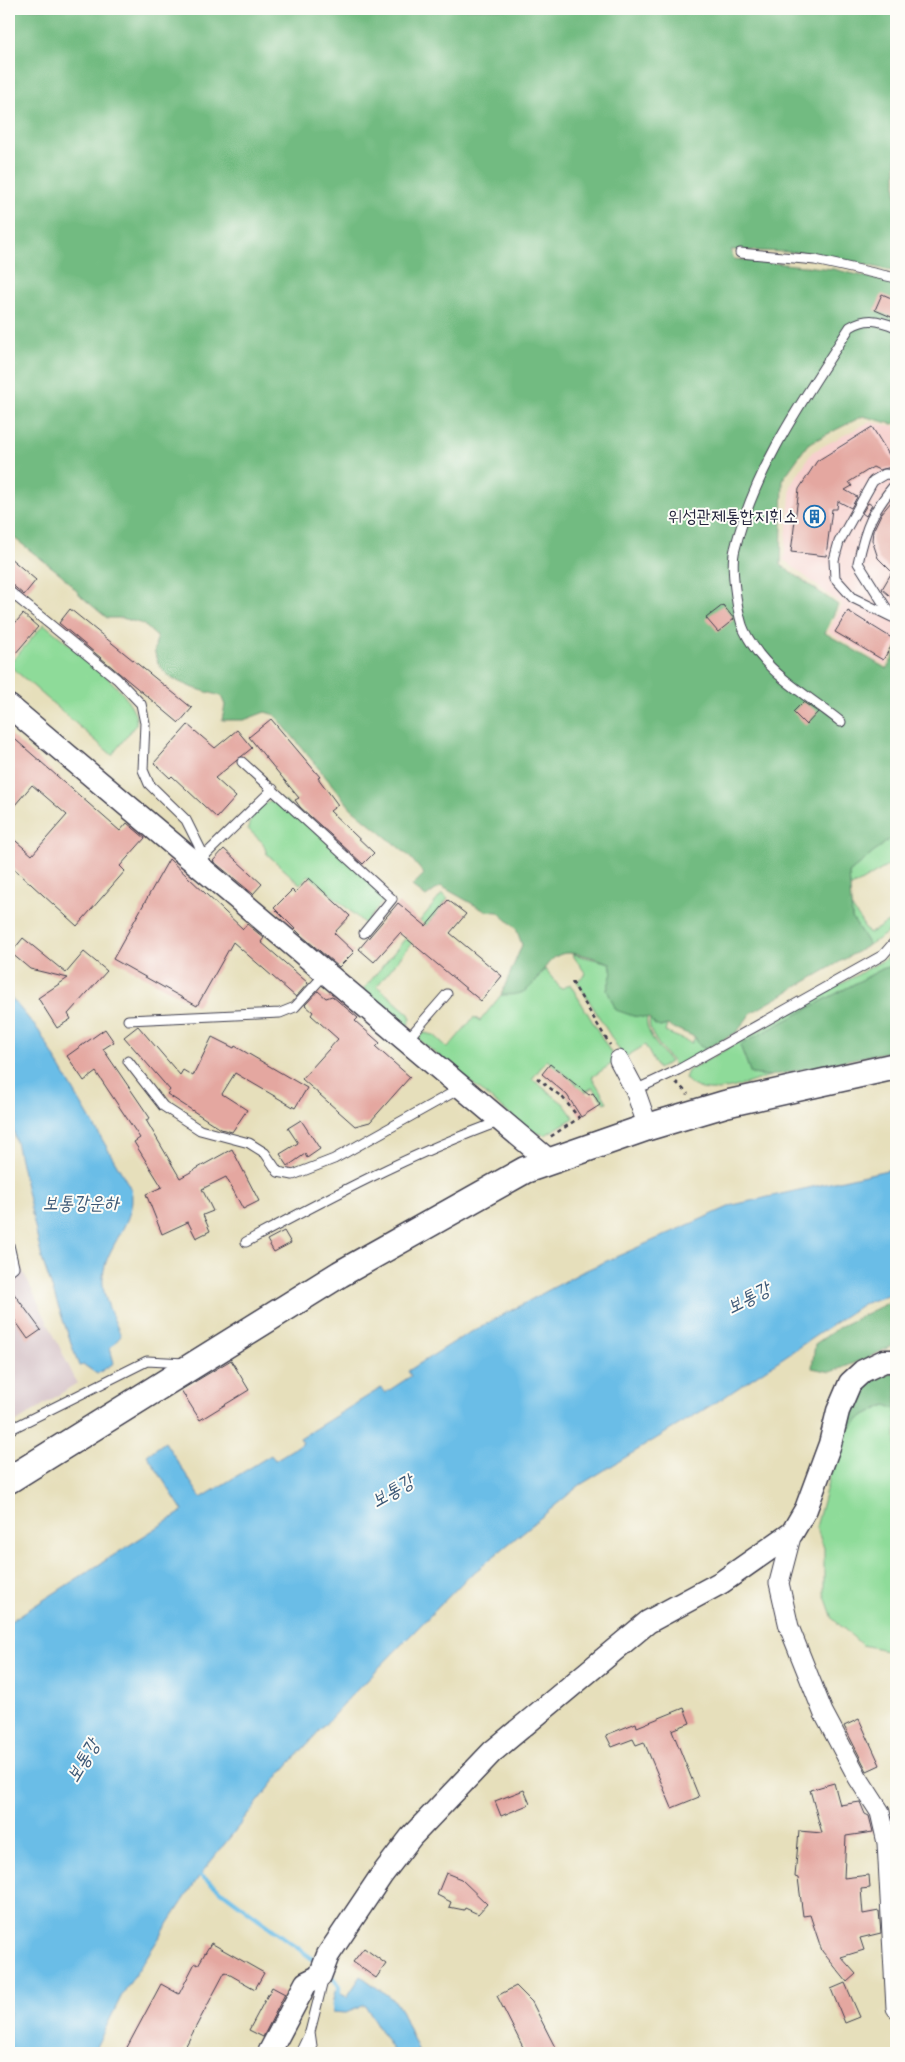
<svg xmlns="http://www.w3.org/2000/svg" width="905" height="2062" font-family="'Comic Neue','Poor Story',sans-serif">
<rect width="100%" height="100%" fill="#fdfcf7"/>
<filter id="ink" filterUnits="userSpaceOnUse"><feTurbulence type="fractalNoise" baseFrequency=".02" numOctaves="2"/><feDisplacementMap in="SourceGraphic" scale="10" xChannelSelector="R" yChannelSelector="G"/><feConvolveMatrix kernelMatrix="1 2 1 2 8 2 1 2 1" color-interpolation-filters="sRGB"/></filter>
<filter id="wash" filterUnits="userSpaceOnUse"><feTurbulence type="fractalNoise" baseFrequency=".0096" numOctaves="4" result="noise"/><feDisplacementMap in="SourceGraphic" scale="20" xChannelSelector="R" yChannelSelector="G"/><feGaussianBlur stdDeviation="1.12" result="paint"/><feColorMatrix in="noise" values="0 0 0 0 0 0 0 0 0 0 0 0 0 0 0 0 0 1.4 0 .05"/><feComposite in="paint" operator="in"/></filter>
<g filter="url(#wash)">
<rect width="100%" height="100%" fill="#e6dfbb"/>
<path fill="#f7d0ce" d="M869,422L896,426V645L886,666L828,632L842,605L784,560L791,485L812,452Z"/>
<path fill="#d2bec4" d="M9,1231L16,1257L77,1383L9,1427Z"/>
<path fill="#8edb99" stroke="#587e6a" d="M44,624C66,643 141,696 136,724L112,755L9,665Z
M273,800L278,804L285,801L386,897L365,924L309,875L300,884L267,854L263,843L248,829C249,817 261,803 273,800Z
M896,837V861L850,888L849,873L891,838Z
M442,894L448,899L377,986L409,1014L411,1019L406,1028L362,991Z
M851,906L869,934L888,922L893,929L869,945L852,918Z
M572,954L610,963L612,973L607,990L633,1016L647,1017C644,1033 661,1050 670,1062L658,1069L645,1045L624,1058L577,981L586,974Z
M887,958L893,966L884,968L740,1045L751,1074L770,1076C746,1083 704,1103 685,1078L688,1071Z
M545,969L561,989L570,984L616,1061L592,1077L607,1102L604,1103L593,1087L571,1101L567,1096L577,1084L547,1060L532,1079L564,1104L574,1118L545,1135L530,1131L418,1039L424,1033L434,1035L448,1048L474,1017L480,1021L501,995C524,993 532,988 545,969Z
M650,1018L660,1027L667,1025L665,1032L692,1043L695,1037L700,1046L706,1049L676,1067C668,1055 645,1033 650,1018Z
M886,1405L896,1409V1652L862,1645L833,1619L824,1593V1548L816,1527L830,1475L844,1434L863,1416Z"/>
<path fill="#72bb81" stroke="#4a6e5e" d="M9,9H896V272L816,253L731,250L734,259L833,269L896,284V423L892,424L863,416L808,444L783,479L781,565L838,605L825,633L887,669L896,652V837L891,838L849,873L852,918L869,945L751,1013L737,1032L706,1049L700,1046L695,1037L667,1025L660,1027L655,1025L649,1018L633,1016L616,1010L607,990L612,973L610,963C597,959 582,953 568,953C545,953 541,985 521,993C516,995 507,995 501,995L522,945L516,928L498,912L485,911L441,886L426,897L412,886L424,874L409,856L351,808L275,715L265,712L244,720H222L225,705L221,696C198,689 159,682 155,653C154,649 156,642 157,637L143,624L122,618H107L82,597L62,575L9,534Z
M896,966V1050L770,1076L751,1074L740,1045L884,968Z
M896,1299L895,1344L868,1358L831,1372L812,1368L815,1344L841,1326Z
M889,1374H896V1409L886,1405L863,1416L844,1434C852,1396 849,1387 889,1374Z"/>
<path fill="#6bbde7" stroke="#467091" d="M9,995L39,1031L131,1189C138,1222 105,1245 103,1277C101,1295 114,1319 121,1336L110,1348L114,1363L97,1374L84,1365L79,1366L42,1259L9,1110Z
M896,1168V1292L863,1304L723,1398L580,1485L465,1580L349,1698L281,1773L200,1875L122,1995L93,2053H9V1622L183,1511L147,1455L165,1442L201,1498L271,1455L275,1460L303,1443L300,1438L381,1388L385,1393L411,1376L408,1371L462,1337L582,1272L733,1205Z
M361,1976L395,2001L402,2012L419,2053H394L365,2005L346,2013L333,2012L332,2004L335,1991L347,1997Z"/>
<g fill="none" stroke-linecap="round" stroke-linejoin="round">
<path stroke="#6bbde7" stroke-width="4.5" d="M200,1875L318,1963
M330,1974L339,1986V1998"/>
</g>
<g id="blocks">
<path fill="#e4a7a0" d="M882,294L896,300V319L875,310Z
M872,427L896,466L879,470L873,467L849,482L852,486L845,490L857,497L851,508L838,501L837,509H832L826,556L791,552L799,489L817,461Z
M896,496V601L882,589L892,572L878,558L872,540L873,531L881,514Z
M868,503L872,505L866,516L862,513Z
M9,557L36,580L24,595L9,582Z
M723,605L734,619L718,632L706,618Z
M70,609L192,708L179,723L59,623Z
M848,611L895,640L883,660L835,632Z
M23,614L38,627L9,661V630Z
M803,702L818,712L806,725L793,712Z
M271,719L320,777L318,778L338,805L330,811L374,853L363,864L300,807L295,800L299,798L249,737Z
M188,725L215,748L237,730L252,748L215,778L236,797L217,818L172,776L170,778L154,763Z
M9,734L120,831L127,823L145,838L120,866L125,871L77,926L9,864V835L32,855L67,815L32,785L9,812Z
M224,849L262,884L253,894L213,861Z
M169,859L243,929L247,924L264,938L261,942L308,983L296,997L233,942L197,1006L113,959Z
M309,878L350,916L334,933L354,952L339,967L302,936L274,908L292,890L295,893Z
M448,900L466,914L450,933L502,976L481,1001L400,933L374,962L359,949L398,903L426,926Z
M23,938L66,973L84,952L107,971L68,1014L71,1019L57,1028L38,998L68,978L30,969L11,953Z
M318,991L326,998L332,996L358,1018L355,1021L380,1043L376,1047L410,1077L370,1122L355,1126L302,1079L338,1039L311,1015L313,1012L305,1005Z
M138,1026L180,1075L183,1070L193,1076L212,1037L234,1048L235,1046L307,1088L295,1108L235,1073L222,1094L247,1110L232,1132L221,1129L167,1094L170,1090L124,1037Z
M105,1029L114,1042L103,1049L150,1118L146,1120L180,1178L232,1149L259,1201L243,1209L226,1177L202,1189L213,1211L203,1215L210,1231L196,1238L188,1222L162,1234L146,1194L162,1187L134,1142L140,1138L96,1072L84,1081L67,1056Z
M550,1064L589,1095L593,1093L600,1105L581,1117L567,1095L542,1074Z
M301,1120L320,1149L307,1158L305,1154L288,1166L280,1154L298,1143L288,1128Z
M284,1231L291,1243L274,1252L267,1240Z
M9,1287L41,1330L28,1339L14,1319L9,1318Z
M231,1360L249,1390L200,1420L181,1390Z
M684,1708L690,1723L672,1730L699,1797L672,1808L644,1742L636,1745L633,1739L612,1747L606,1735L636,1723L637,1727Z
M859,1719L880,1765L867,1771L844,1726Z
M834,1783L840,1805L860,1802L865,1814L869,1816L873,1832L846,1836L844,1878L869,1875L870,1888L861,1889L863,1914L879,1911L881,1933L860,1938L864,1950L841,1957L856,1974L847,1982L822,1951L810,1915L803,1916L798,1878L795,1877L799,1831L822,1833L810,1790Z
M524,1790L530,1804L501,1816L495,1801Z
M446,1873L461,1879L487,1904L478,1914L465,1908L464,1910L449,1907L451,1902L437,1895Z
M211,1943L264,1973L255,1989L225,1972L182,2053H124L161,1984L179,1994L195,1963L198,1965Z
M364,1948L386,1964L376,1978L353,1962Z
M845,1983L860,2017L845,2023L831,1989Z
M516,1986L532,2002L558,2053H526L497,1996Z
M272,1987L285,1994L263,2037L249,2030Z"/>
</g>
</g>
<g filter="url(#ink)">
<use href="#blocks" fill-opacity="0" stroke="#3f3e4e" stroke-width="1"/>
<g fill="none" stroke-linecap="round" stroke-linejoin="round">
<defs>
<path id="service" d="M740,253L815,260L896,278
M9,591L117,679L141,704L145,723L143,770L149,784L186,820L204,856
M892,617L853,598L835,578L834,560L839,542L873,481L885,474L896,475
M892,617L858,563C866,525 872,512 896,483
M841,722C813,699 782,683 759,654C753,646 745,634 742,625C737,608 730,566 735,549C755,467 805,397 850,327C867,317 878,320 896,327
M242,762L392,899L364,933
M200,860L273,789
M128,1020L280,1013L295,1007L326,973
M406,1041L447,994
M128,1061L163,1106L200,1130L249,1143L265,1153L278,1172L293,1175L334,1159L461,1088
M635,1090L678,1070L883,955L896,940
M246,1242C328,1198 412,1153 501,1121
M9,1245L14,1267L9,1271
M9,1430L147,1361L185,1363
M300,2053L310,2032
M313,2053L310,2032L322,1985L320,1976"/>
<path id="minor" d="M619,1060L635,1090L648,1127
M792,1533L779,1583L789,1627L823,1712L858,1778L880,1812L887,1843L896,2008"/>
<path id="tertiary" d="M9,706L548,1160
M269,2053L306,1983L320,1976L328,1955L381,1876L411,1837L492,1752L648,1622L722,1582L792,1533L806,1509L830,1444L838,1411L850,1383L863,1371L884,1361H896"/>
<path id="secondary" d="M9,1480L340,1274L525,1170L648,1127L725,1104L896,1066"/>
</defs>
<use href="#service" stroke="#3f3e4e" stroke-width="11"/>
<use href="#minor" stroke="#3f3e4e" stroke-width="21"/>
<use href="#tertiary" stroke="#3f3e4e" stroke-width="25"/>
<use href="#secondary" stroke="#3f3e4e" stroke-width="29"/>
<path stroke="#3f3e4e" stroke-width="2.5" stroke-dasharray="4 4" stroke-linecap="butt" d="M572,982L610,1045
M537,1078L563,1098L579,1118L550,1137
M676,1082L688,1094"/>
<use href="#service" stroke="#fff" stroke-width="9"/>
<use href="#minor" stroke="#fff" stroke-width="19"/>
<use href="#tertiary" stroke="#fff" stroke-width="22"/>
<use href="#secondary" stroke="#fff" stroke-width="26"/>
</g>
</g>
<defs>
<symbol id="building-ring" viewBox="-11 -11 22 22"><circle r="9.5" fill="#fdfcf7" stroke="#1f6fb2" stroke-width="1.5"/><path d="M-4-6H4V6H1V3H-1V6H-4ZM-2.5-4.3h1.7v1.8h-1.7ZM.8-4.3h1.7v1.8H.8ZM-2.5-1h1.7V.8h-1.7ZM.8-1h1.7V.8H.8Z" fill="#1f6fb2"/></symbol>
</defs>
<g fill-rule="evenodd">
<use href="#building-ring" x="802" y="504" width="25" height="25"/>
</g>
<g text-anchor="middle" stroke-width="4" stroke-linejoin="round" paint-order="stroke">
<g font-size="18" fill="#22223b" stroke="#fdfcf7" text-anchor="end">
<text x="798" y="522">위성관제통합지휘소</text>
</g>
<g font-size="19" font-style="italic" fill="#3c5877" stroke="#fdfcf7">
<text x="81" y="1209">보통강운하</text>
<text transform="translate(748 1297) rotate(-27)" y="7">보통강</text>
<text transform="translate(392 1490) rotate(-30)" y="7">보통강</text>
<text transform="translate(82 1760) rotate(-59)" y="7">보통강</text>
</g>
</g>
<rect width="905" height="2062" fill="none" stroke="#fdfcf7" stroke-width="30"/>
</svg>
